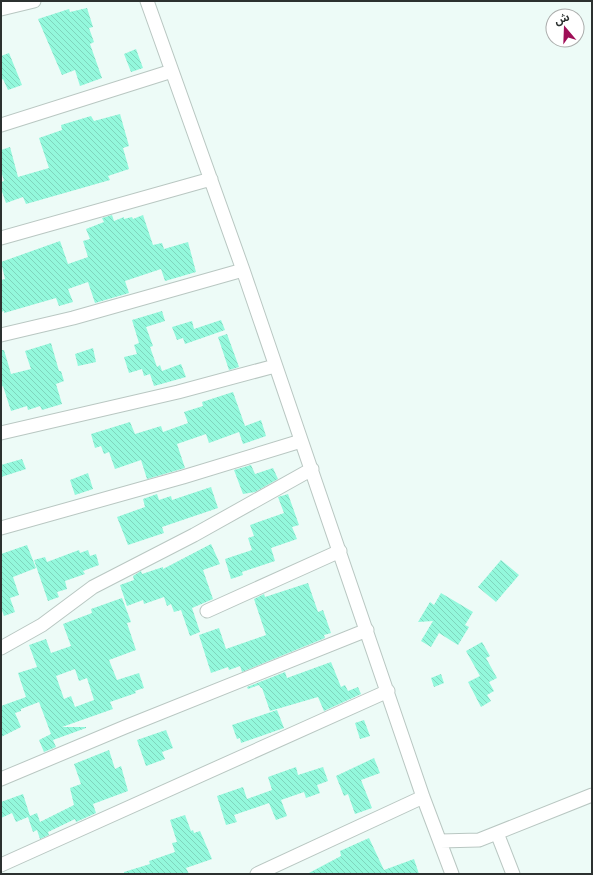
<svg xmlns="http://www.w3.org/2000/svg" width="593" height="875" font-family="'Work Sans','Noto Sans Arabic',sans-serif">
<defs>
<pattern id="building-back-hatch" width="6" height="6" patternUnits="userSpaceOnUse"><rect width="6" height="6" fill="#93f8dc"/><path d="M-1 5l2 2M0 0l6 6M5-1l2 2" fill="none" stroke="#7fd5bd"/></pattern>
</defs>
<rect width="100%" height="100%" fill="#edfbf7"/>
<path fill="url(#building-back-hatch)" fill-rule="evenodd" d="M87,8L93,27L89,28L94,42L90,44L102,78L80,86L75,70L62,75L38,19L69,9L70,12Z
M136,49L143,68L131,72L124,54Z
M9,53L22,85L8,90L3,79L1,80V56Z
M120,114L129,146L123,148L129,169L108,176L110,180L26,204L23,197L6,203L1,189V182L4,181L1,171V150L10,147L18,177L49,168L39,138L62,130L61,125L91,116L94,121Z
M112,215L114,221L124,217V219L132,217L133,219L143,215L153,245L162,243L164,249L188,242L196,272L165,281L161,269L125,281L129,293L95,303L88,282L68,289L73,302L59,306L56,298L4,313V311L1,312V280L5,279L1,262L60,241L68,264L88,257L83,241L90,239L86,229L104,222L102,218Z
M162,311L165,321L146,327L153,346L150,347L157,367L160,365L162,371L181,364L186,377L154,386L150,374L144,376L142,369L129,373L124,357L137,354L134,345L139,343L132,320Z
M221,320L225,330L185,344L183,338L177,340L172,327L192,321L194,329Z
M227,334L239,367L229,370L218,337Z
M51,343L59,371H61L64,381L56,384L62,404L42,410L40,406L28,410L27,406L11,411L3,386L1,387V350H4L11,374L31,369L25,351Z
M93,348L96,362L78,366L75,354Z
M233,392L245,426L261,420L266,436L243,444L239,432L209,443L206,434L177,444L185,468L147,479L141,460L115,469L109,452L104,454L101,446L95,448L91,434L130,422L135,434L161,426L163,432L188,423L184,412L203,406L202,402Z
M22,459L26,469L1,477V465Z
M251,465L255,474L273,468L278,479L255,492L243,494L234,470Z
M88,473L93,489L75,495L70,480Z
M211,487L218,508L162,527L164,533L128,545L117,517L145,507L143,499L157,494L159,500L171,496L172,500Z
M288,494L299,525L292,527L297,539L271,548L275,561L242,572L243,575L231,579L225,559L252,550L248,538L254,536L250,525L284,513L278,497Z
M211,544L220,564L203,570L213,599L192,608L200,632L190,636L181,610L174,612L171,604L167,606L164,597L144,604L143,600L127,606L120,585L134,580L133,576L141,571L142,574L163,567V569Z
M27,545L36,568L13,577L19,595L10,598L15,612L4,616L1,608V554Z
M79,550L80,553L88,550L90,556L96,554L99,565L83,571L85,574L65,581L67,589L57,592L59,597L48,601L34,560L45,557L47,562Z
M501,560L519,575L496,602L478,587Z
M308,583L318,612L323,610L331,633L324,635L325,638L242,672L240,666L229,670L228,667L211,673L199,635L219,628L226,649L266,635L254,599L264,594L265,597Z
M441,593L473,612L465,625L469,627L458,645L439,633L431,647L421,641L433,621L418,622L430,602L434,605Z
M122,598L131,622L127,623L136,650L109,660L117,680L139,673L144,688L135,691L136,693L110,702L113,709L62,727H86V728L53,740L56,747L44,752L39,740L51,734L39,702L21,709V711L15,713L21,727L1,737V706L26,697L18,673L37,667L29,645L46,639L51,653L71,646L63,624L92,613L91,609ZM75,669L79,681L87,678L94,700L75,707L71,696L64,699L56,676Z
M482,642L490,656L486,658L497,678L489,682L494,691L487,695L491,701L481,707L468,682L480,676L466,651Z
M331,662L341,687L345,685L348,691L358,687L361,694L324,711L318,697L270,711L262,688H261L259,685L248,689L247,687L285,672L287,678Z
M441,674L444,683L434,687L431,678Z
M277,710L284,728L241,743L240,738L237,739L232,725Z
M364,720L370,736L360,739L355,723Z
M166,730L173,748L162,752L165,759L146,766L137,740Z
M109,750L115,769L121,766L128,791L93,804L96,813L76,822L75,819L48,832L49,835L40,839L37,830L33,832L28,817L16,822L12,813L1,818V802L23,794L30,816L37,813L40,822L74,805L70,788L81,784L74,764Z
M374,758L380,773L361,780L372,808L355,814L348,794L344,796L336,776Z
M296,767L298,775L323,767L328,781L317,785L320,793L306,798L304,792L281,800L287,816L276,820L269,803L234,815L237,822L226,825L217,796L243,787L247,799L272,790L268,777Z
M185,815L191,831L193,830L194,833L200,831L212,859L186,868L189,874H124V872L150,864L149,861L175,852L172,843L177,842L170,820Z
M369,838L384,870L414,859L419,874H307L341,856L340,851Z"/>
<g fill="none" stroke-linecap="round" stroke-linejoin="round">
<defs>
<path id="minor" d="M147,1L243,270L423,797L452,874
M1,9L34,1
M1,125L172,71
M1,238L211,179
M1,335L73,318L243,270
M1,433L178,392L275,366
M1,528L183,477L301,441
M207,611L340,551
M1,648L42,625L93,587L194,535L312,469
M1,779L125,727L367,630
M497,833L513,874
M440,841L479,840L592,795
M1,865L388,691
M257,874L423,797"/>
</defs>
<use href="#minor" stroke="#b9c7c2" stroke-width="15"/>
<use href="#minor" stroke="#fff" stroke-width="13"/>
</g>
<rect width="593" height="875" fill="none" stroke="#2c3130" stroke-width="4"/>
<g transform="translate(565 28) rotate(341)"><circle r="19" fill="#ffffff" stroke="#abadac"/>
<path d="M0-3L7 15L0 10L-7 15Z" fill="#9f0e57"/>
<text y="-6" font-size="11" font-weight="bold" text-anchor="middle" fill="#2c3130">ش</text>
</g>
</svg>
